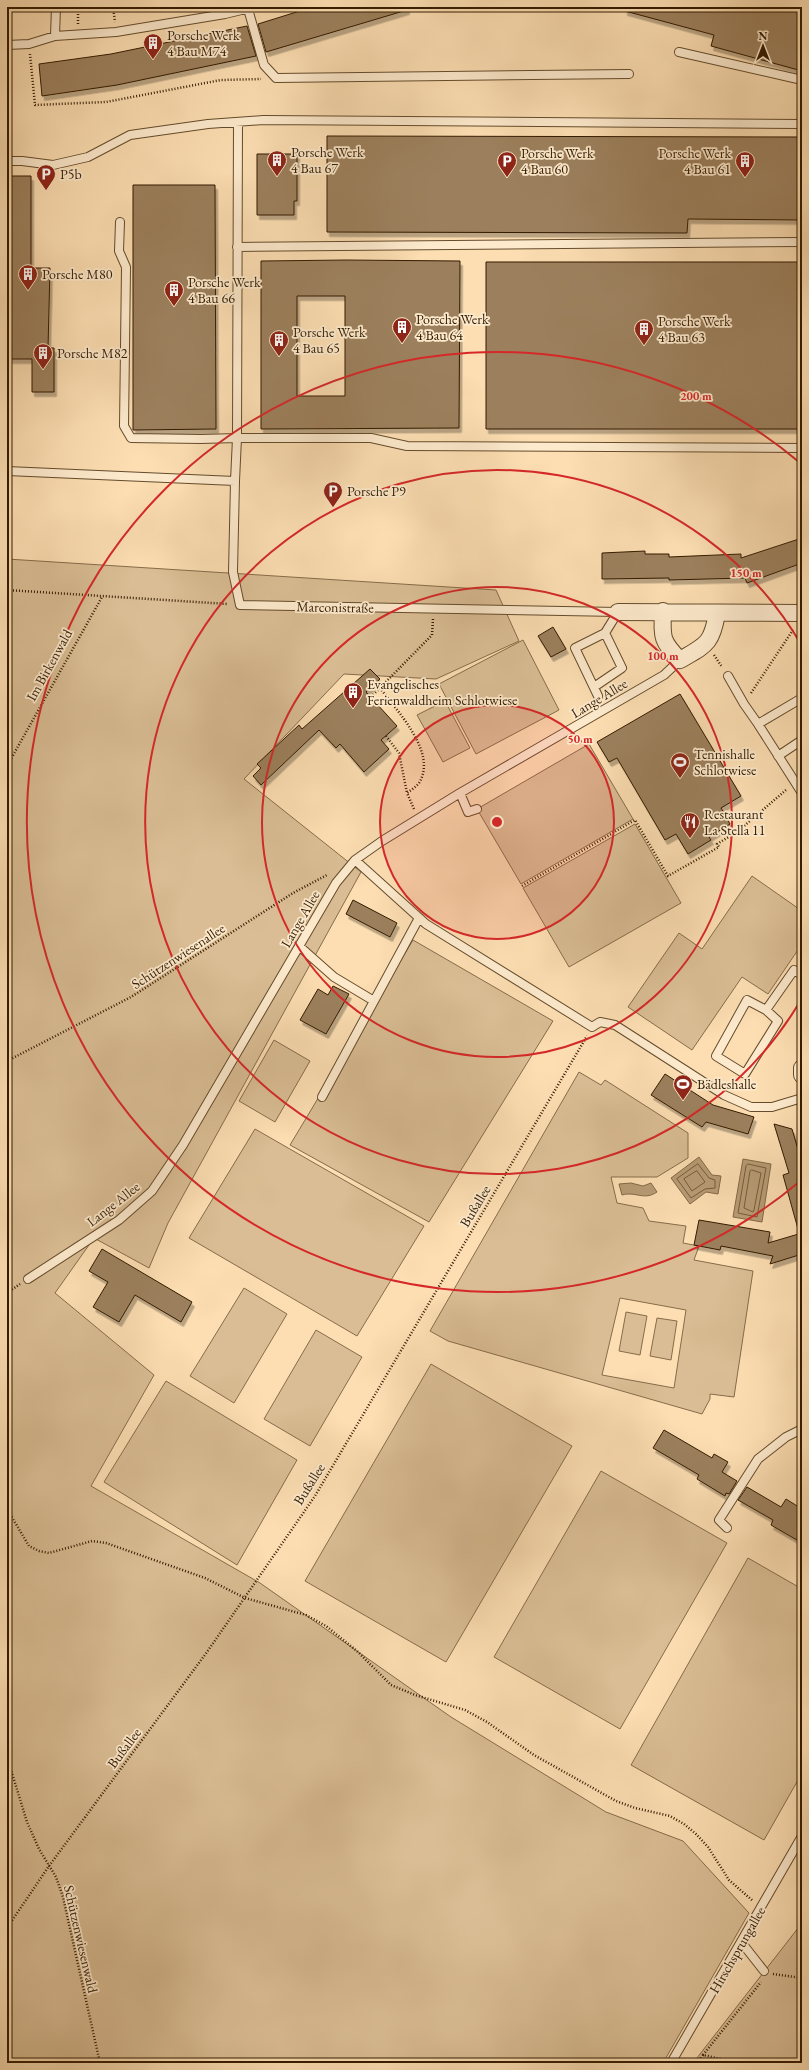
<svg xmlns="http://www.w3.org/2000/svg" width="809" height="2070" font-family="'EB Garamond',serif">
<defs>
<filter id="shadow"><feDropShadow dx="2.5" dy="4.5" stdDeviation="0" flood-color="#0004"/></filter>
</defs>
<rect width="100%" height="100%" fill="#fcdeb2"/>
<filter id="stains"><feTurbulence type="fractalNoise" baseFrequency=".005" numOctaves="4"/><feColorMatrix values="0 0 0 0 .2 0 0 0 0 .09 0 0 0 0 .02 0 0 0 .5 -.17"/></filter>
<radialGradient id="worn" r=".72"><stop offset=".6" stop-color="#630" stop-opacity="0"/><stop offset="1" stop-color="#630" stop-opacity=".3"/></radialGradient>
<path fill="#dabd94" stroke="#866c4a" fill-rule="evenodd" d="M7,559L496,590L519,641L436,679L344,674L244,779L361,872L168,1223L149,1268L94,1238L55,1293L154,1375L91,1486L260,1583L451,1717L606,1812L683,1841L749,1913L663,2063H7Z
M523,640L559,710L476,754L439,684Z
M445,701L470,748L443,762L417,715Z
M589,744L633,819L521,884L477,809Z
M635,824L681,903L569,967L523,888Z
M752,876L802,911V944L768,994L742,977L692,1050L628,1007L679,933L702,949Z
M413,940L553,1021L429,1222L290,1145Z
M274,1040L310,1061L275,1122L239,1101Z
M579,1072L601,1085L605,1080L688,1133V1158L657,1177H611L617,1203L643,1208L649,1221L686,1226L683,1243L699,1246L694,1260L753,1271L734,1397L710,1394V1399L702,1414L448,1341L430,1331ZM620,1298L686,1310L674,1388L602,1375Z
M255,1129L424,1226L357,1336L189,1238Z
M244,1288L287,1314L234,1403L190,1376Z
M626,1312L647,1316L640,1355L619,1351Z
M657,1318L677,1321L671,1360L650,1356Z
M316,1330L362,1357L310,1446L264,1419Z
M431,1364L572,1446L446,1662L305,1581Z
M166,1381L297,1460L237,1565L104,1482Z
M601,1471L727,1543L620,1729L494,1657Z
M748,1558L802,1589V1773L764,1840L631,1765Z
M802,1923V2063H693Z"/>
<path fill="#b89c75" stroke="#836846" d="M699,1157L712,1175L721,1176L718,1194L706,1192L690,1204L671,1178Z
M743,1159L771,1164L762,1222L733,1217Z
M631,1183L643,1186L651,1183L657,1192C644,1201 635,1191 622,1195L619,1184Z"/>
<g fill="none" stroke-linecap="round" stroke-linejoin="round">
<path stroke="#765c3a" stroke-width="1" d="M698,1164L709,1178L715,1180V1188L705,1189L691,1198L677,1179Z
M748,1164L766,1168L757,1217L738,1213L746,1166Z
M752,1170L761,1173L754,1210L753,1212L744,1208L750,1171Z
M697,1171L705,1182L692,1191L684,1179Z"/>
</g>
<path fill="#9c805d" stroke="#331b00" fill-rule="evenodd" filter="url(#shadow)" d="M302,7H407V10L266,52L258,24L303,10Z
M625,7H802V71L711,46L714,35L625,11Z
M247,26L256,56L117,85L42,96L39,64L111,54Z
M327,136L802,137V220L688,219L687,233L327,232Z
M257,154H297V201H294V215H257Z
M7,176H31V268H50L48,348H54V392H32V359H7Z
M133,185H215L216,429L133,430Z
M346,260L460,261L459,428L261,429V261ZM297,296H345V396H297Z
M486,262H802V429H486Z
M802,538V563L747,583L745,578L669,580V578L602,579V553L645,551V554H669V557L741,554V558Z
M553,627L566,649L551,657L538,636Z
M370,669L380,679L366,692L397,726L381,740L389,749L364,772L340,744L336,748L319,730L261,785L253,776L261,768L257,764L299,725L302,729Z
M680,694L741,796L721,808L730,824L709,837L711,840L688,854L676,834L665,840L617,758L609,762L597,742Z
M353,900L397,923L390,937L346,914Z
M333,986L349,994L326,1034L300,1020L318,989L328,995Z
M665,1074L713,1105L754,1117L748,1134L706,1122L702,1127L651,1095Z
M774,1124L792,1129L802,1163V1229H798L783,1175L789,1173Z
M699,1220L770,1232L768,1243L802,1233V1254L770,1264L773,1256L721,1246L720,1250L694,1245Z
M102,1249L192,1302L181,1322L135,1295L119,1322L93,1307L108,1282L89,1271Z
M664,1430L712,1458L714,1454L728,1462L722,1472L737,1481L729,1494L726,1493L725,1496L697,1479L699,1475L653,1448Z
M747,1487L781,1507L786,1499L802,1509V1543L771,1525L773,1520L738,1500Z"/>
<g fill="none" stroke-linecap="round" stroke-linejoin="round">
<defs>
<path id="lane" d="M248,9L264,65L276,78L629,74
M55,36L56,7
M7,45L29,44L55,36L116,32L225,14L254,7
M679,52L802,80
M238,122L237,438H371L407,446L802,448
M7,161H22L53,165L88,157L130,135L208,124L263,120L802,124
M237,247L802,242
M7,471L235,481L237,438L201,439L131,438L124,426L126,267L119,251L120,222
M235,481L233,572L240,605L618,612
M728,676L744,704L758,724L802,793
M594,687L622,668L605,633L618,612
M598,696L575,648L605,633
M758,724L802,698
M778,756L802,740
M460,793L468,812L477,809
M355,860L426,924L592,1027L600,1022L615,1025L724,1095L751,1107H772L802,1098
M299,946L334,977L374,1001
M747,1000L766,1010L778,1021L745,1074L716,1056Z
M766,1010L794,970L802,975
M322,1097L419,918
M28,1279L119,1220L152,1191L183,1145L336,883L355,860L382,841L460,793L664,675L680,660
M727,1528L719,1520L758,1459L786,1437L802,1429
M742,1943L764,1971
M671,2063L802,1836"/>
<path id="street" d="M663,611C662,637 661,641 680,660C706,645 712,644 717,613
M618,612L802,613
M802,1068V1075"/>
</defs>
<use href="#lane" stroke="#654c2c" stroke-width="10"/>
<use href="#street" stroke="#654c2c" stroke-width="18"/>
<path stroke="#331b00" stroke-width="2.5" stroke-dasharray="1 2" stroke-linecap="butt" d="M113,7L115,22
M78,24V7
M30,54L35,105L106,102L221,80L261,79
M7,590L228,604
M714,655L722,667
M380,688C397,711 438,753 419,783C416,787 411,790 407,793L414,809
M751,693L793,630
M371,697L432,635L433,619
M386,736L399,753L407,793
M7,766L102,597
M522,886L635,820L668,876L719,847L717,844L737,832L786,790
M7,1061L131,997L293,893L327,875
M7,1293L20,1284
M7,1509L29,1546L39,1551L49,1553L92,1541L106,1543L205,1578L245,1598L306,1615L326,1626L357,1651L391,1685L415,1695L465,1710L487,1722L534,1755L616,1801L635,1808L670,1816L684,1824L696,1834L708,1847L729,1880L753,1901
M7,1757L27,1822L39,1849L56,1877L63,1897L100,2063
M7,1928L49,1866L207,1652L315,1496L587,1036
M773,1974L802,1978
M697,2063L703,2055
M738,2063L703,2055L761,1982"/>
<use href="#lane" stroke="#fdeacd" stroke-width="8"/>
<use href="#street" stroke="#fdeacd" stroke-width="16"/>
</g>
<circle cx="497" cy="822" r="117" fill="#d62828" fill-opacity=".12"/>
<g fill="none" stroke="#d62828" stroke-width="2">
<circle cx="497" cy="822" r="117"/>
<circle cx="497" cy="822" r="235"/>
<path d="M802 998A352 352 0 1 1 802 646"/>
<path d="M799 1182A470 470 0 1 1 799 462"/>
</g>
<defs>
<symbol id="building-pin" viewBox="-11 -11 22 30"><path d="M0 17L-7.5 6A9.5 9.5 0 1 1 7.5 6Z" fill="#8f2418" stroke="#fdeacd"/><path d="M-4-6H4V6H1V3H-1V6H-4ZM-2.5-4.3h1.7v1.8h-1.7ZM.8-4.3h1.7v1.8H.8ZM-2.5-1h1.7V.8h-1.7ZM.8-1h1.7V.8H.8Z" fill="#fff"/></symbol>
<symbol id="parking-pin" viewBox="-11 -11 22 30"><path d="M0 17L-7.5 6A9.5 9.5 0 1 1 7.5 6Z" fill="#8f2418" stroke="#fdeacd"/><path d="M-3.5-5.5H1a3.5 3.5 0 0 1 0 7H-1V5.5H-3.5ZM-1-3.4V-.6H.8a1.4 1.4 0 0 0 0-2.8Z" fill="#fff"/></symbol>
<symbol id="stadium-pin" viewBox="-11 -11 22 30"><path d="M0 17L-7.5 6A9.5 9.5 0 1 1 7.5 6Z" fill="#8f2418" stroke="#fdeacd"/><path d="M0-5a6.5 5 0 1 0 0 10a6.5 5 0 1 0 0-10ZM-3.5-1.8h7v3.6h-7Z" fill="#fff"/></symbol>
<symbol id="restaurant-pin" viewBox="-11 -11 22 30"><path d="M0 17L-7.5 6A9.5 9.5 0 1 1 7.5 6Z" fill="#8f2418" stroke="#fdeacd"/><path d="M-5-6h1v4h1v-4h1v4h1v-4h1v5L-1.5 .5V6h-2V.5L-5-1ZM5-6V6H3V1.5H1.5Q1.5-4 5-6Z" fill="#fff"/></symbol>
</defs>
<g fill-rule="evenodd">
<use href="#building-pin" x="142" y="32" width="22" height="30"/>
<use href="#building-pin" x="266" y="149" width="22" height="30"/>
<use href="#parking-pin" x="496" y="150" width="22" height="30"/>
<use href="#building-pin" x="734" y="150" width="22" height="30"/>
<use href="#parking-pin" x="35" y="163" width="22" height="30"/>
<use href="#building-pin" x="17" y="263" width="22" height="30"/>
<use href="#building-pin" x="163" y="279" width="22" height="30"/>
<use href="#building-pin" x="391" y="316" width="22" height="30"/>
<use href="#building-pin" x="633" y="318" width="22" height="30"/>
<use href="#building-pin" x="268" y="329" width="22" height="30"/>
<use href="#building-pin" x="32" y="342" width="22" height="30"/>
<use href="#parking-pin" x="322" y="480" width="22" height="30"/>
<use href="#building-pin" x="342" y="681" width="22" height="30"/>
<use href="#stadium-pin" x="669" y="751" width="22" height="30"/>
<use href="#restaurant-pin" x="679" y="811" width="22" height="30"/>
<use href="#stadium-pin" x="672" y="1073" width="22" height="30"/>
</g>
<g text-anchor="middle" stroke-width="3.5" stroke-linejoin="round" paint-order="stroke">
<g font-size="14" fill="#331b00" stroke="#fdeacd" text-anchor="start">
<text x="167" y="40">Porsche Werk<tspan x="167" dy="16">4 Bau M74</tspan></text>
<text x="291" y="157">Porsche Werk<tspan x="291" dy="16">4 Bau 67</tspan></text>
<text x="521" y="158">Porsche Werk<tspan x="521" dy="16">4 Bau 60</tspan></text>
<text x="731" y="158" text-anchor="end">Porsche Werk<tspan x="731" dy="16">4 Bau 61</tspan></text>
<text x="60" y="179">P5b</text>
<text x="42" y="279">Porsche M80</text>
<text x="188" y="287">Porsche Werk<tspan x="188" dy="16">4 Bau 66</tspan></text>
<text x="416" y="324">Porsche Werk<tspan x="416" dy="16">4 Bau 64</tspan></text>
<text x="658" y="326">Porsche Werk<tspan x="658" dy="16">4 Bau 63</tspan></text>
<text x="293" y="337">Porsche Werk<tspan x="293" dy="16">4 Bau 65</tspan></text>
<text x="57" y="358">Porsche M82</text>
<text x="347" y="496">Porsche P9</text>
<text x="367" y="689">Evangelisches<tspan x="367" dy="16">Ferienwaldheim Schlotwiese</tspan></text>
<text x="694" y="759">Tennishalle<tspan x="694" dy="16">Schlotwiese</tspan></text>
<text x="704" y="819">Restaurant<tspan x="704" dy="16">La Stella 11</tspan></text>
<text x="697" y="1089">Bädleshalle</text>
</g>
<g font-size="14" fill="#331b00" stroke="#fdeacd">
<text transform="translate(335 607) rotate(1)" y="5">Marconistraße</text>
<text transform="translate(49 665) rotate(-61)" y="5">Im Birkenwald</text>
<text transform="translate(599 698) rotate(-31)" y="5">Lange Allee</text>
<text transform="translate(300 919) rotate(-60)" y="5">Lange Allee</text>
<text transform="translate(178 956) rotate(-33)" y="5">Schützenwiesenallee</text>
<text transform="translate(113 1204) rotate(-38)" y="5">Lange Allee</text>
<text transform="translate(475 1206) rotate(-59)" y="5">Bußallee</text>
<text transform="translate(309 1484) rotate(-58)" y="5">Bußallee</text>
<text transform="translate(124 1748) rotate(-53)" y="5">Bußallee</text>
<text transform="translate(81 1939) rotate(77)" y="5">Schützenwiesenwald</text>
<text transform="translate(737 1950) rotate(-60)" y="5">Hirschsprungallee</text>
</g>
</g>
<circle cx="497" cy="822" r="6" fill="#d62828" stroke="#fdeacd" stroke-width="2"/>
<g font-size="12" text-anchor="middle" font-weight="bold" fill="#d62828" stroke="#fdeacd" stroke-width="3.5" stroke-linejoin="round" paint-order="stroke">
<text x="696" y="400">200 m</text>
<text x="746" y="577">150 m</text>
<text x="663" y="660">100 m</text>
<text x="580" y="743">50 m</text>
</g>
<rect width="809" height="2070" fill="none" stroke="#fcdeb2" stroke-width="24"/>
<rect x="8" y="8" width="793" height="2054" fill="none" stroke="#331b00" stroke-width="2"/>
<rect x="12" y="12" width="785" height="2046" fill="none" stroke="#331b00"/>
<g transform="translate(763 46)" stroke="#fdeacd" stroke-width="3" paint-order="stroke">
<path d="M0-3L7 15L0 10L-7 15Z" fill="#331b00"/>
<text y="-6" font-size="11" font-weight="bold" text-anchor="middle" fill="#331b00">N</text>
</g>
<rect width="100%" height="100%" filter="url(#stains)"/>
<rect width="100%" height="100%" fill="url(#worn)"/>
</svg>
